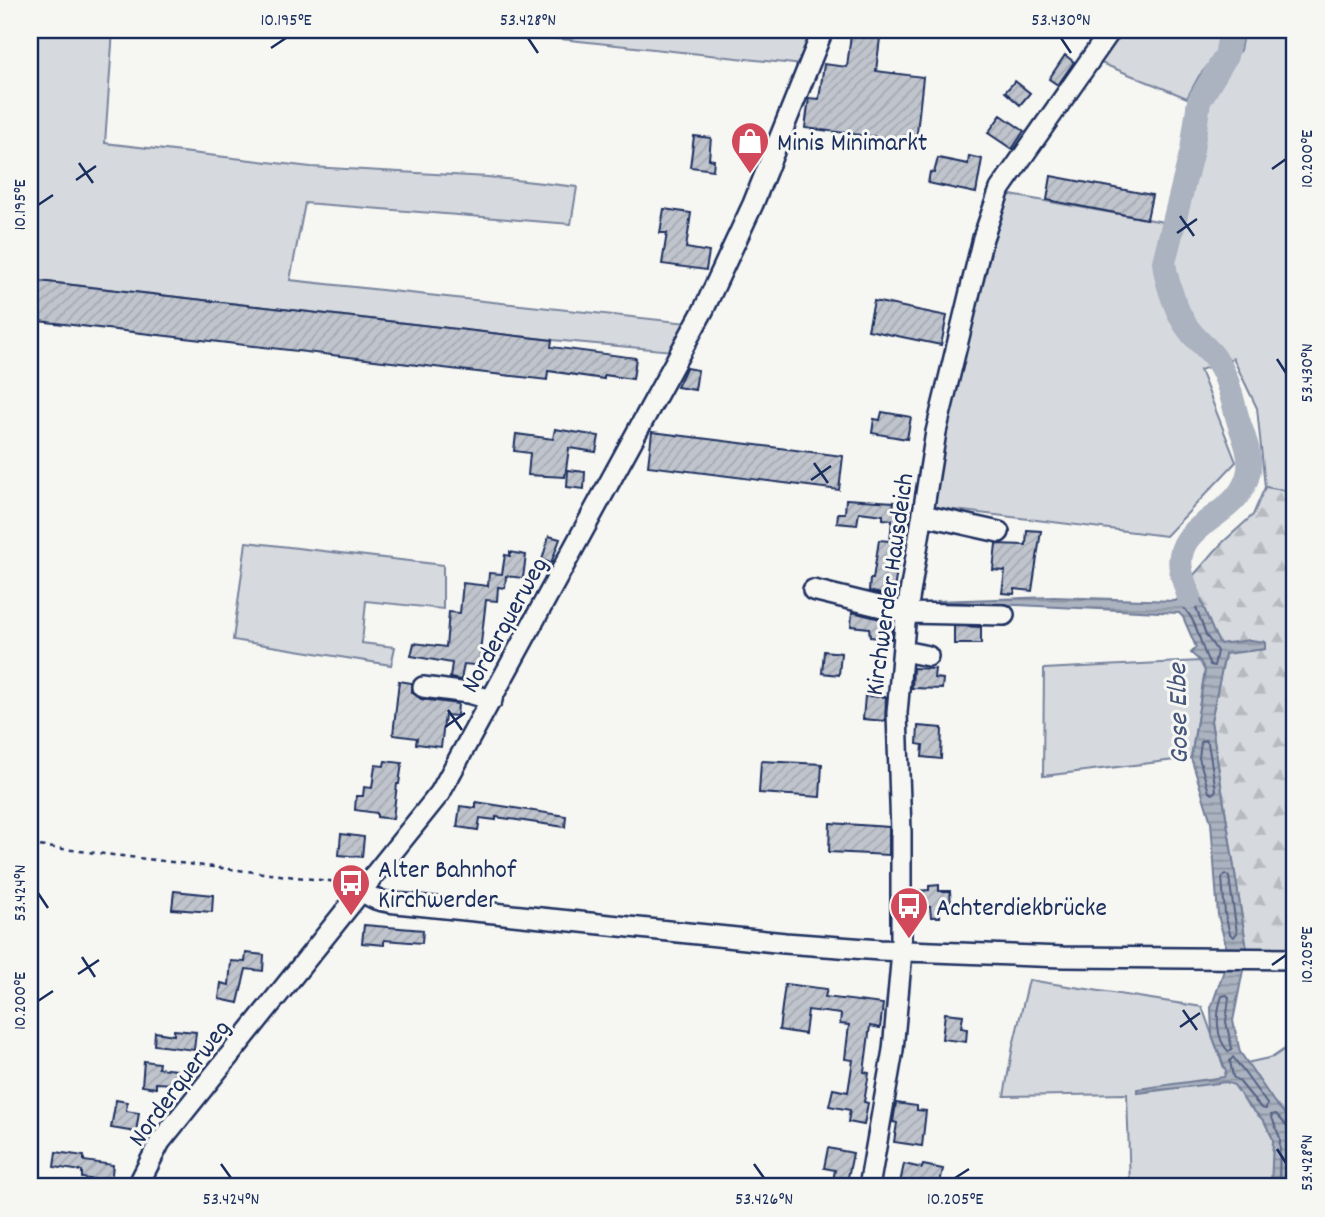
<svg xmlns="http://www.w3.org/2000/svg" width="1325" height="1217" font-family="Dekko,sans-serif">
<defs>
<pattern id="forest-firs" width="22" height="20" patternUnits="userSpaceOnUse" patternTransform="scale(1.75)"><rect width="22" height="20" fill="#d6d9dd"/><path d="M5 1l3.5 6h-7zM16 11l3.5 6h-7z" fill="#b7bbc0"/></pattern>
<pattern id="water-rules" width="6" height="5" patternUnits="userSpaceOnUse" patternTransform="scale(1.75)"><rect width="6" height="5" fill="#abb2c0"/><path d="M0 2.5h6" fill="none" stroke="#8a919f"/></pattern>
<pattern id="building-hatch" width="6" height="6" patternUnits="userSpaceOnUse" patternTransform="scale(1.75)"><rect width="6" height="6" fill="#c0c4cd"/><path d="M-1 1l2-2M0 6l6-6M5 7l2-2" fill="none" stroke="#a4a9b2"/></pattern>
</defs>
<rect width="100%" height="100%" fill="#f6f6f2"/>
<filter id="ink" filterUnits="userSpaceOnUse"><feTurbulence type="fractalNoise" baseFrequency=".0143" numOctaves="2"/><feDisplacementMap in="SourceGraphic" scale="14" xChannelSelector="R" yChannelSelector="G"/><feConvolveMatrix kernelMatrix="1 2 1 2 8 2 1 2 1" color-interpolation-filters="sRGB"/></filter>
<g filter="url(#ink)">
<path fill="#d6d9dd" stroke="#78849e" stroke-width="2" d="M30,30H113L105,143L311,167L488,177L577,187L571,224L305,203L290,280L688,323L673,351L552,340L30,280Z
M477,30H817L803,65Z
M1118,30H1224L1221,50L1199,76L1187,98L1096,61Z
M1244,30H1295V492L1265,487L1257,408L1233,358L1200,370L1236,462L1166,536L930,507L942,434L1005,194L1181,225L1200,156L1208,95L1240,50Z
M246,542L443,565V609L366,601L362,643L395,647L391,665L233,640Z
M1200,661L1205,670L1191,758L1043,776L1044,669Z
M1029,980L1202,1007L1224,1068L1273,1057L1295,1042V1187H1130L1127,1094L1004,1096L1013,1046Z"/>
<path fill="url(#forest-firs)" stroke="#78849e" stroke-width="2" d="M1265,487L1295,492V952L1247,950L1211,720L1225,653L1265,649L1230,643L1220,644L1213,632L1192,577L1222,543L1253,515Z"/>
<path fill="url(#water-rules)" stroke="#717e99" stroke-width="2" d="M1181,566C1202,586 1204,619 1220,644L1250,640L1265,642V649L1225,654L1211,721L1247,950L1233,1021L1240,1052L1274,1102L1295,1125V1163L1292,1171L1295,1176V1187H1271L1273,1139L1264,1121L1247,1104L1234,1085L1226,1082L1137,1093V1089L1224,1077L1226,1071L1212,1035L1211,1008L1223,973L1227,950L1218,915L1211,822L1191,758L1205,671L1200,661L1191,653L1196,647L1183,617L1179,613L936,601L1054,597L1175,601L1179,598Z"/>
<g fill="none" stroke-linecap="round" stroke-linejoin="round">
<path stroke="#556385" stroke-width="2" d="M1188,597L1193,599L1206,635L1217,651L1214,666L1210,665C1200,647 1199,623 1183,607Z
M1205,740L1208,743L1216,790L1213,794L1209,792L1199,758L1201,742Z
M1225,874L1229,877L1237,933L1234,937L1230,934L1225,914L1222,878Z
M1227,995L1229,998L1226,1022L1232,1048L1229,1052C1215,1039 1216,1013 1222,996Z
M1233,1057L1267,1104L1266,1109L1261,1108L1239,1081L1233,1077L1230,1061Z
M1279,1187L1280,1138L1271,1115L1276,1114L1288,1127L1295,1129"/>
<path stroke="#abb2c0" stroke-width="24" d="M1189,597C1185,584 1178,569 1181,555C1187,519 1242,515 1249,470C1251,454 1244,438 1239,423C1232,401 1229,377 1215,358C1208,348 1197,341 1190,331C1177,316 1166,281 1164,262L1192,150L1199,101L1226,56L1231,30"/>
</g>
<path fill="url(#building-hatch)" stroke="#1b2f5e" stroke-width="2" d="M851,34L880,38L876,71L923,77L916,142L805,128L809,98L819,99L824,64L847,67Z
M1065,55L1074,62L1058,85L1049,79Z
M1015,81L1030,93L1020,105L1005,92Z
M1001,115L1024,131L1012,149L988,133Z
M694,136L711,138L709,159L714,160L713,170L690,167Z
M969,156L982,159L976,193L928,183L930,172L934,173L938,158L968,164Z
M1051,176L1152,195L1147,219L1047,200Z
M664,209L691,213L686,248L709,252L706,270L662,264L667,233H660Z
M30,280L552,340L551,347L636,358L633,379L604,375V379L548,371L547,380L30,320Z
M874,301L947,316L941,345L868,330Z
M686,368L698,370L695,390L677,387Z
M882,412L911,417L907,439L872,433L874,419L880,420Z
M555,429L599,436L596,452L569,448L565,477L528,475L530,453L514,451L516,434L553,439Z
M652,432L843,456L839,490L648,466Z
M568,470L585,472L584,489L567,487Z
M846,499L894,502L893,509L911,511L908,529H903L893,597L869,591L870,579H873L879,540L890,541L892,520L883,519V515L859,512L857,525L837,523L838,513H845Z
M1027,530L1041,531L1032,591L1015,589L1014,594L1002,593L1005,571L993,570L996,544L1026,545Z
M549,536L560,539L551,563L542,560Z
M510,552L526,555L523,578L506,576L505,588L498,587L497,601L486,600L480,652H484L483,666L464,664L461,680L450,678L452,663L411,656L414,643L446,647L449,612L460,613L463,583L488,586L489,573L502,574L505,555L510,556Z
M852,612L893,622L891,639L870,637L869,628L851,626Z
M954,626L981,627V644H954Z
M824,651L841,653L839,675L822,673Z
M913,668L935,669L934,678L943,679L942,689L912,688Z
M399,681L412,683V692L421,699L458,704L457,716L445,715L441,747L416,744L417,738L393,735Z
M865,696L886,697L885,721L863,719Z
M918,726L942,728L941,759L922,757L923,745L917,744Z
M385,761L402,763L399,784H397L393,819L377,817V813L355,810L356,796H363L364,787L372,788L375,765L384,766Z
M761,761L822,764L820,797L759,793Z
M476,802L566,816L565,827L496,817V820L480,818L478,830L457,827L460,806L476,808Z
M830,823L889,827V855L829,852Z
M341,834L364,837L362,857L339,855Z
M939,885V891H950L951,906L940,907V917H931L930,907H916V891L929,890V886Z
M174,891L213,895L212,912L172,909Z
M364,925L423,930L422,943L384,940V945L362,943Z
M246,953L264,955L263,971L246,969L238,1003L219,999L221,983L229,985L231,961L245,962Z
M785,984L827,989L825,997L883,1004L880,1028L870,1026L864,1072L869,1073L864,1102L868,1103L864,1125L848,1122L850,1110L829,1106L833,1089L848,1092L853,1060L845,1059L849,1025L840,1024L841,1014L808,1010L805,1034L779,1030Z
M945,1013L963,1015L961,1028L967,1029L966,1042L942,1039Z
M174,1030L196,1032L194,1050L154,1045L155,1032L174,1035Z
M144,1061L159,1063L158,1068L176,1070L174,1084L156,1083V1088L142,1086Z
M116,1100L127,1102L126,1111L139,1113L136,1132L111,1128Z
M896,1103L917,1106V1110L926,1111L922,1146L894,1142L897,1123L893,1122Z
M828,1148L853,1153L846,1187H832L835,1170L824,1168Z
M56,1152L84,1156V1161L113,1165L111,1182L82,1178V1171L54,1167Z
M904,1164L922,1168L923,1165L943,1169L939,1187H918L900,1183Z"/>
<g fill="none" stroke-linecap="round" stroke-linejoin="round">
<defs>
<path id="minor" d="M923,515L999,532
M813,590L907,613L1004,615
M903,651L928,656
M423,687L468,693L492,700
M363,890C372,901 383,901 396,903L785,943L880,950L1063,957L1295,959
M137,1187L160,1142L440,793L704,309L753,204L823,30
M869,1187L893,1050L901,963V832L897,713L905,624L936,432L983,238L1000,189L1111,30"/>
</defs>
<use href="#minor" stroke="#1b2f5e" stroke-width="24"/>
<path stroke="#1b2f5e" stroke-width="2.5" stroke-dasharray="5 5" stroke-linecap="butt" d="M30,845L346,883"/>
<use href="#minor" stroke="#f6f6f2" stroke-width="19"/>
</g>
</g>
<path fill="none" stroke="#1b2f5e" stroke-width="2.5" d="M528,38L538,53M1061,38L1071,53M271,48L286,38M79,163L93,183M1272,169L1286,159M76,180L96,166M38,205L53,195M1180,216L1194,236M1177,233L1197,219M1277,359L1286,373M814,463L828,483M811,480L831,466M448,710L462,730M445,727L465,713M38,893L48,908M82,957L95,977M1272,965L1286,955M78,974L99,960M38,1001L53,991M1183,1010L1197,1030M1180,1027L1200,1013M1277,1149L1286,1163M221,1164L231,1178M754,1164L764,1178M955,1178L969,1169"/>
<defs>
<symbol id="shop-pin" viewBox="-11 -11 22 30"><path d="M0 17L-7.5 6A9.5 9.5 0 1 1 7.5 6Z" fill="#d1495b" stroke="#f6f6f2"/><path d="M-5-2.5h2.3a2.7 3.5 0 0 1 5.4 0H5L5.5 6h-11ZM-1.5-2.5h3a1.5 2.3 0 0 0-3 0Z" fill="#fff"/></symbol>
<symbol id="bus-pin" viewBox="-11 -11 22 30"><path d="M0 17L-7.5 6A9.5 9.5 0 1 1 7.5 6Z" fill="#d1495b" stroke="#f6f6f2"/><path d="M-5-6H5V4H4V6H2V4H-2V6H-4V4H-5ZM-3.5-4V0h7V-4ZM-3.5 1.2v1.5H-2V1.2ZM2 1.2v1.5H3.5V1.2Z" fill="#fff"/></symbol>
</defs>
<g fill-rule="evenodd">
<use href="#shop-pin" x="728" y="119" width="44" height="60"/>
<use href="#bus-pin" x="329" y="861" width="44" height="60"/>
<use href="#bus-pin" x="887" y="884" width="44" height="60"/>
</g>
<g text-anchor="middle" stroke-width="6" stroke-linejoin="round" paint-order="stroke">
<g font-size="26" fill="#1b2f5e" stroke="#f6f6f2" text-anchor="start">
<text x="777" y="150">Minis Minimarkt</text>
<text x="378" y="877">Alter Bahnhof<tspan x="378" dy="30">Kirchwerder</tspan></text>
<text x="936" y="915">Achterdiekbrücke</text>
</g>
<g font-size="26" fill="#1b2f5e" stroke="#f6f6f2">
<text transform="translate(888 584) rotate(-82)" y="9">Kirchwerder Hausdeich</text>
<text transform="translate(503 624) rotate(-61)" y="9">Norderquerweg</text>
<text transform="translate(178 1082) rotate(-53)" y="9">Norderquerweg</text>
</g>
<g font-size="28" font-style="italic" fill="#46567b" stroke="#f6f6f2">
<text transform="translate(1176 714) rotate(-91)" y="10">Gose Elbe</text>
</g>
</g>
<rect width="1325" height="1217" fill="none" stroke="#f6f6f2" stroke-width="77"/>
<rect x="38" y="38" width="1248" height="1140" fill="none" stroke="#1b2f5e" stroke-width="2.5"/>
<g font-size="18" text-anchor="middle" fill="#1b2f5e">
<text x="286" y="25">10.195°E</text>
<text x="528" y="25">53.428°N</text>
<text x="1061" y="25">53.430°N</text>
<text transform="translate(1306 159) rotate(-90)" y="6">10.200°E</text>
<text transform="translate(19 205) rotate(-90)" y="6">10.195°E</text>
<text transform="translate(1306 373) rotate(-90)" y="6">53.430°N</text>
<text transform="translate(19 893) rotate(-90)" y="6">53.424°N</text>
<text transform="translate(1306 955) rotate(-90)" y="6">10.205°E</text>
<text transform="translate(19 1001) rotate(-90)" y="6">10.200°E</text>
<text transform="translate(1306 1163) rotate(-90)" y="6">53.428°N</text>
<text x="231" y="1204">53.424°N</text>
<text x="764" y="1204">53.426°N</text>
<text x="955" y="1204">10.205°E</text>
</g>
</svg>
